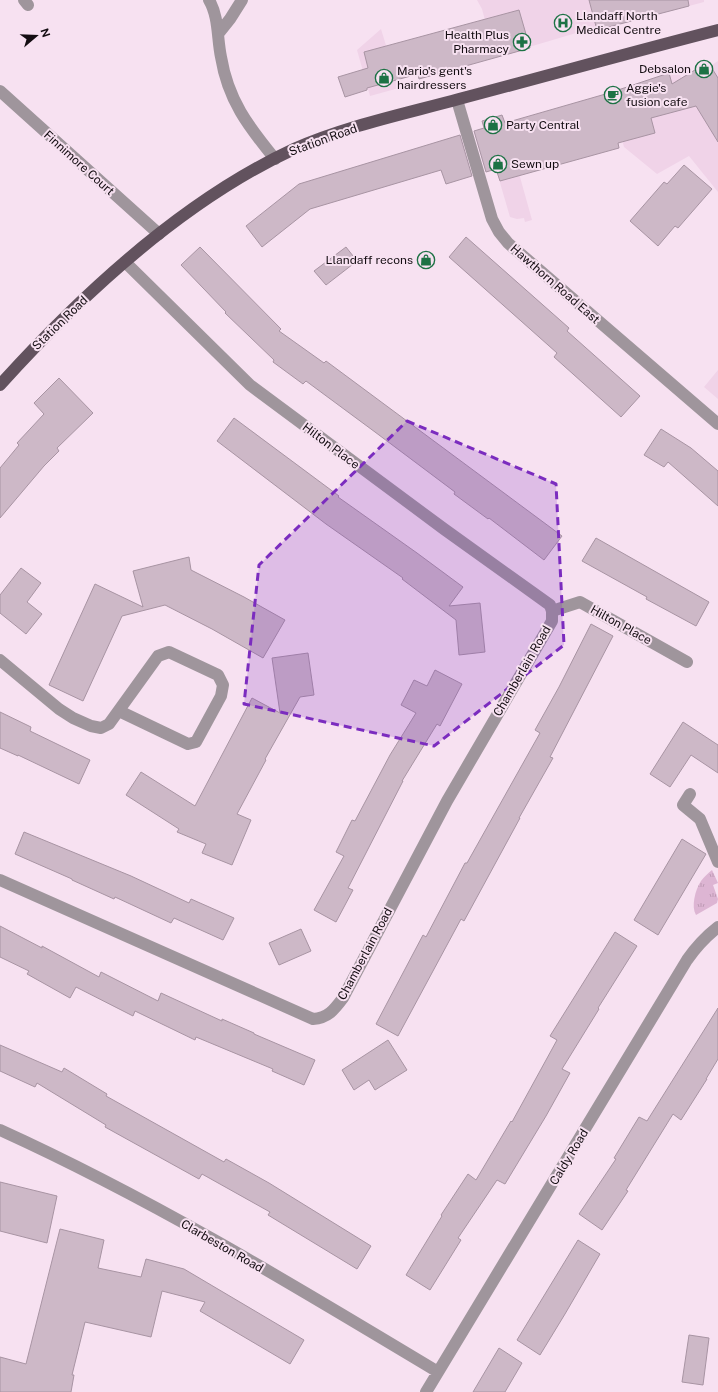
<svg xmlns="http://www.w3.org/2000/svg" width="718" height="1392" font-family="'Public Sans',sans-serif">
<defs>
<pattern id="grass-tufts" width="24" height="20" patternUnits="userSpaceOnUse"><rect width="24" height="20" fill="#ddb5d3"/><path d="M3 7l-1-3M5 7V3M7 7l1-3M15 17l-1-3M17 17v-4M19 17l1-3" fill="none" stroke="#bd9ab4"/></pattern>
</defs>
<rect width="100%" height="100%" fill="#f7e1f1"/>
<path fill="#f0d3e8" d="M477,0H704V2L632,21L631,20L597,30L593,28L495,57L482,9Z
M381,29L399,88L370,96L357,50Z
M718,61V192L689,156L657,174L624,147L609,93L679,73L684,83Z
M503,116L532,220L525,222L524,218L517,219L510,217L482,121Z
M718,370V399L704,387Z"/>
<path fill="url(#grass-tufts)" d="M712,870L718,883L713,885L718,899L717,903L696,915C691,907 695,890 701,881C704,877 708,873 712,870Z"/>
<path fill="#cdb8c7" stroke="#a894a3" d="M589,0H688L689,6L597,30Z
M519,10L530,48L419,79L418,74L367,88V90L345,97L338,77L368,68L364,52Z
M708,62L718,78V142L696,106L651,118L655,133L618,143L619,148L500,181L496,169L486,172L474,131L484,128L482,121L502,115L505,123L609,93L669,73L672,84Z
M460,135L472,176L446,184L441,170L310,209L262,247L246,226L299,184Z
M684,165L712,189L678,228L675,226L658,246L630,221L664,182L667,184Z
M466,237L569,328L567,331L640,396L621,417L554,357L557,353L449,257Z
M200,247L281,329L279,331L324,363L326,361L562,536L544,560L489,518L488,519L454,494L455,492L375,432L306,381L303,384L273,362L274,360L225,313L226,312L181,265Z
M346,247L357,261L326,285L314,271Z
M59,378L93,413L57,448L59,451L44,466L0,518V468L19,445L17,443L44,414L34,403Z
M234,418L339,496L338,497L417,553L463,587L449,606L480,603L485,652L459,655L456,620L402,579L403,578L326,524L217,441Z
M661,429L691,448L718,471V506L668,462L664,467L644,455Z
M596,538L709,602L696,626L646,599L647,597L582,561Z
M189,557L191,570L244,597L285,620L263,658L212,629L165,605L122,616L83,701L49,685L95,584L143,607L133,571Z
M21,568L41,583L27,602L42,614L26,634L0,613V595Z
M591,624L613,636L550,757L553,758L519,818H520L464,921L461,919L398,1036L376,1024L423,935L426,937L465,863H467L540,733L535,730L559,687Z
M308,653L314,695L300,697L265,759L266,760L237,814L251,820L232,865L202,853L206,844L177,832L179,829L126,795L141,772L195,806L252,698L280,713L272,658Z
M435,670L462,684L440,726L437,724L402,781H403L348,888L353,890L336,922L314,910L344,856L336,852L352,820L355,821L390,755L416,713L401,705L414,680L427,686Z
M0,712L31,727L30,731L90,760L79,784L18,755V756L0,748Z
M683,722L718,745V773L691,755L670,787L650,774Z
M24,832L131,876L189,903L191,899L234,918L223,940L174,918L171,923L115,897L114,899L72,880V879L15,854Z
M682,839L706,854L658,935L634,920Z
M0,926L42,948V946L99,977L101,972L158,1001L161,993L222,1021V1019L254,1033V1034L315,1060L304,1085L272,1071L273,1069L196,1037L195,1040L135,1011L133,1016L76,987L70,998L27,974L29,971L0,957Z
M301,929L311,951L279,965L269,943Z
M615,932L637,946L598,1008L599,1009L562,1069L570,1073L546,1116L505,1184L497,1180L458,1238L461,1240L430,1290L406,1275L442,1216L441,1215L468,1174L476,1180L511,1121L512,1122L557,1040L550,1036Z
M718,1008V1059L706,1079H707L681,1120L673,1114L626,1190L628,1191L602,1230L579,1214L616,1159L614,1158L639,1117L647,1121Z
M388,1040L407,1070L375,1090L369,1080L354,1090L342,1070Z
M0,1045L62,1072L64,1068L107,1094L106,1096L224,1162L226,1159L269,1183L371,1246L357,1269L268,1215L270,1212L202,1174L199,1179L105,1127L106,1125L37,1083L35,1087L0,1071Z
M0,1182L57,1196L47,1243L0,1231Z
M60,1229L104,1240L98,1268L141,1277L146,1259L184,1269L304,1340L290,1364L200,1311L205,1302L162,1291L151,1337L85,1322L72,1375H74L71,1392H0V1357L26,1364Z
M578,1240L600,1254L565,1314L540,1355L517,1340Z
M689,1335L709,1338L703,1385L682,1382Z
M499,1348L522,1363L505,1392H473Z"/>
<g fill="none" stroke-linecap="round" stroke-linejoin="round">
<path stroke="#9f959c" stroke-width="12" d="M24,0L28,5
M209,0C219,17 217,38 221,57C228,100 248,126 275,159
M218,34L230,19L242,0
M0,91L159,234
M457,100L492,219L499,232L508,243L718,424
M552,611L580,602L687,662
M0,660L59,709L73,718L91,726L101,728L109,724L158,656L169,652L218,675L223,685L221,696L196,742L188,744L119,711
M690,794L683,805L700,819L718,862
M0,880L313,1019C328,1018 334,1010 343,998L447,801L552,621V611L550,605L444,529L250,385L125,262
M0,1130C152,1199 295,1286 438,1372
M426,1392L687,960C696,947 705,937 718,927"/>
<path stroke="#62525e" stroke-width="12" d="M0,385C82,294 182,201 294,149C346,126 404,114 459,99C546,76 632,52 718,30"/>
</g>
<path fill="#7b2cbf" fill-opacity="0.2" stroke="#7b2cbf" stroke-width="3" stroke-dasharray="8 5" stroke-linejoin="round" d="M407,421L556,484L564,645L434,746L244,704L259,565Z"/>
<defs>
<symbol id="hospital-ring" viewBox="-11 -11 22 22"><circle r="9.5" fill="#f7e1f1" stroke="#1d7245" stroke-width="1.5"/><path d="M-5-5h3v3.5h4V-5h3V5h-3V1.5h-4V5h-3Z" fill="#1d7245"/></symbol>
<symbol id="pharmacy-ring" viewBox="-11 -11 22 22"><circle r="9.5" fill="#f7e1f1" stroke="#1d7245" stroke-width="1.5"/><path d="M-2-6h4v4h4v4h-4v4h-4v-4h-4v-4h4Z" fill="#1d7245"/></symbol>
<symbol id="shop-ring" viewBox="-11 -11 22 22"><circle r="9.5" fill="#f7e1f1" stroke="#1d7245" stroke-width="1.5"/><path d="M-5-2.5h2.3a2.7 3.5 0 0 1 5.4 0H5L5.5 6h-11ZM-1.5-2.5h3a1.5 2.3 0 0 0-3 0Z" fill="#1d7245"/></symbol>
<symbol id="cafe-ring" viewBox="-11 -11 22 22"><circle r="9.5" fill="#f7e1f1" stroke="#1d7245" stroke-width="1.5"/><path d="M-5.5-4.5H6V0H3Q3 3.5 0 3.5H-2.5Q-5.5 3.5-5.5 0ZM3-3.2v2h1.7v-2ZM-6 4.5H4V6H-6Z" fill="#1d7245"/></symbol>
</defs>
<g fill-rule="evenodd">
<use href="#hospital-ring" x="553" y="13" width="20" height="20"/>
<use href="#pharmacy-ring" x="512" y="32" width="20" height="20"/>
<use href="#shop-ring" x="694" y="59" width="20" height="20"/>
<use href="#shop-ring" x="374" y="68" width="20" height="20"/>
<use href="#cafe-ring" x="603" y="85" width="20" height="20"/>
<use href="#shop-ring" x="483" y="115" width="20" height="20"/>
<use href="#shop-ring" x="488" y="154" width="20" height="20"/>
<use href="#shop-ring" x="416" y="250" width="20" height="20"/>
</g>
<g text-anchor="middle" stroke-width="4" stroke-linejoin="round" paint-order="stroke">
<g font-size="12" fill="#140d12" stroke="#f7e1f1" text-anchor="start">
<text x="576" y="20">Llandaff North<tspan x="576" dy="14">Medical Centre</tspan></text>
<text x="509" y="39" text-anchor="end">Health Plus<tspan x="509" dy="14">Pharmacy</tspan></text>
<text x="691" y="73" text-anchor="end">Debsalon</text>
<text x="397" y="75">Mario's gent's<tspan x="397" dy="14">hairdressers</tspan></text>
<text x="626" y="92">Aggie's<tspan x="626" dy="14">fusion cafe</tspan></text>
<text x="506" y="129">Party Central</text>
<text x="511" y="168">Sewn up</text>
<text x="413" y="264" text-anchor="end">Llandaff recons</text>
</g>
<g font-size="12" fill="#140d12" stroke="#f7e1f1">
<text transform="translate(323 140) rotate(-20)" y="4">Station Road</text>
<text transform="translate(79 163) rotate(42)" y="4">Finnimore Court</text>
<text transform="translate(555 284) rotate(41)" y="4">Hawthorn Road East</text>
<text transform="translate(60 323) rotate(-44)" y="4">Station Road</text>
<text transform="translate(331 446) rotate(37)" y="4">Hilton Place</text>
<text transform="translate(621 625) rotate(29)" y="4">Hilton Place</text>
<text transform="translate(522 671) rotate(-60)" y="4">Chamberlain Road</text>
<text transform="translate(365 954) rotate(-62)" y="4">Chamberlain Road</text>
<text transform="translate(569 1157) rotate(-59)" y="4">Caldy Road</text>
<text transform="translate(222 1246) rotate(30)" y="4">Clarbeston Road</text>
</g>
</g>
<g transform="translate(36 36) rotate(71)" stroke="#f7e1f1" stroke-width="3" paint-order="stroke">
<path d="M0-3L7 15L0 10L-7 15Z" fill="#140d12"/>
<text y="-6" font-size="11" font-weight="bold" text-anchor="middle" fill="#140d12">N</text>
</g>
</svg>
